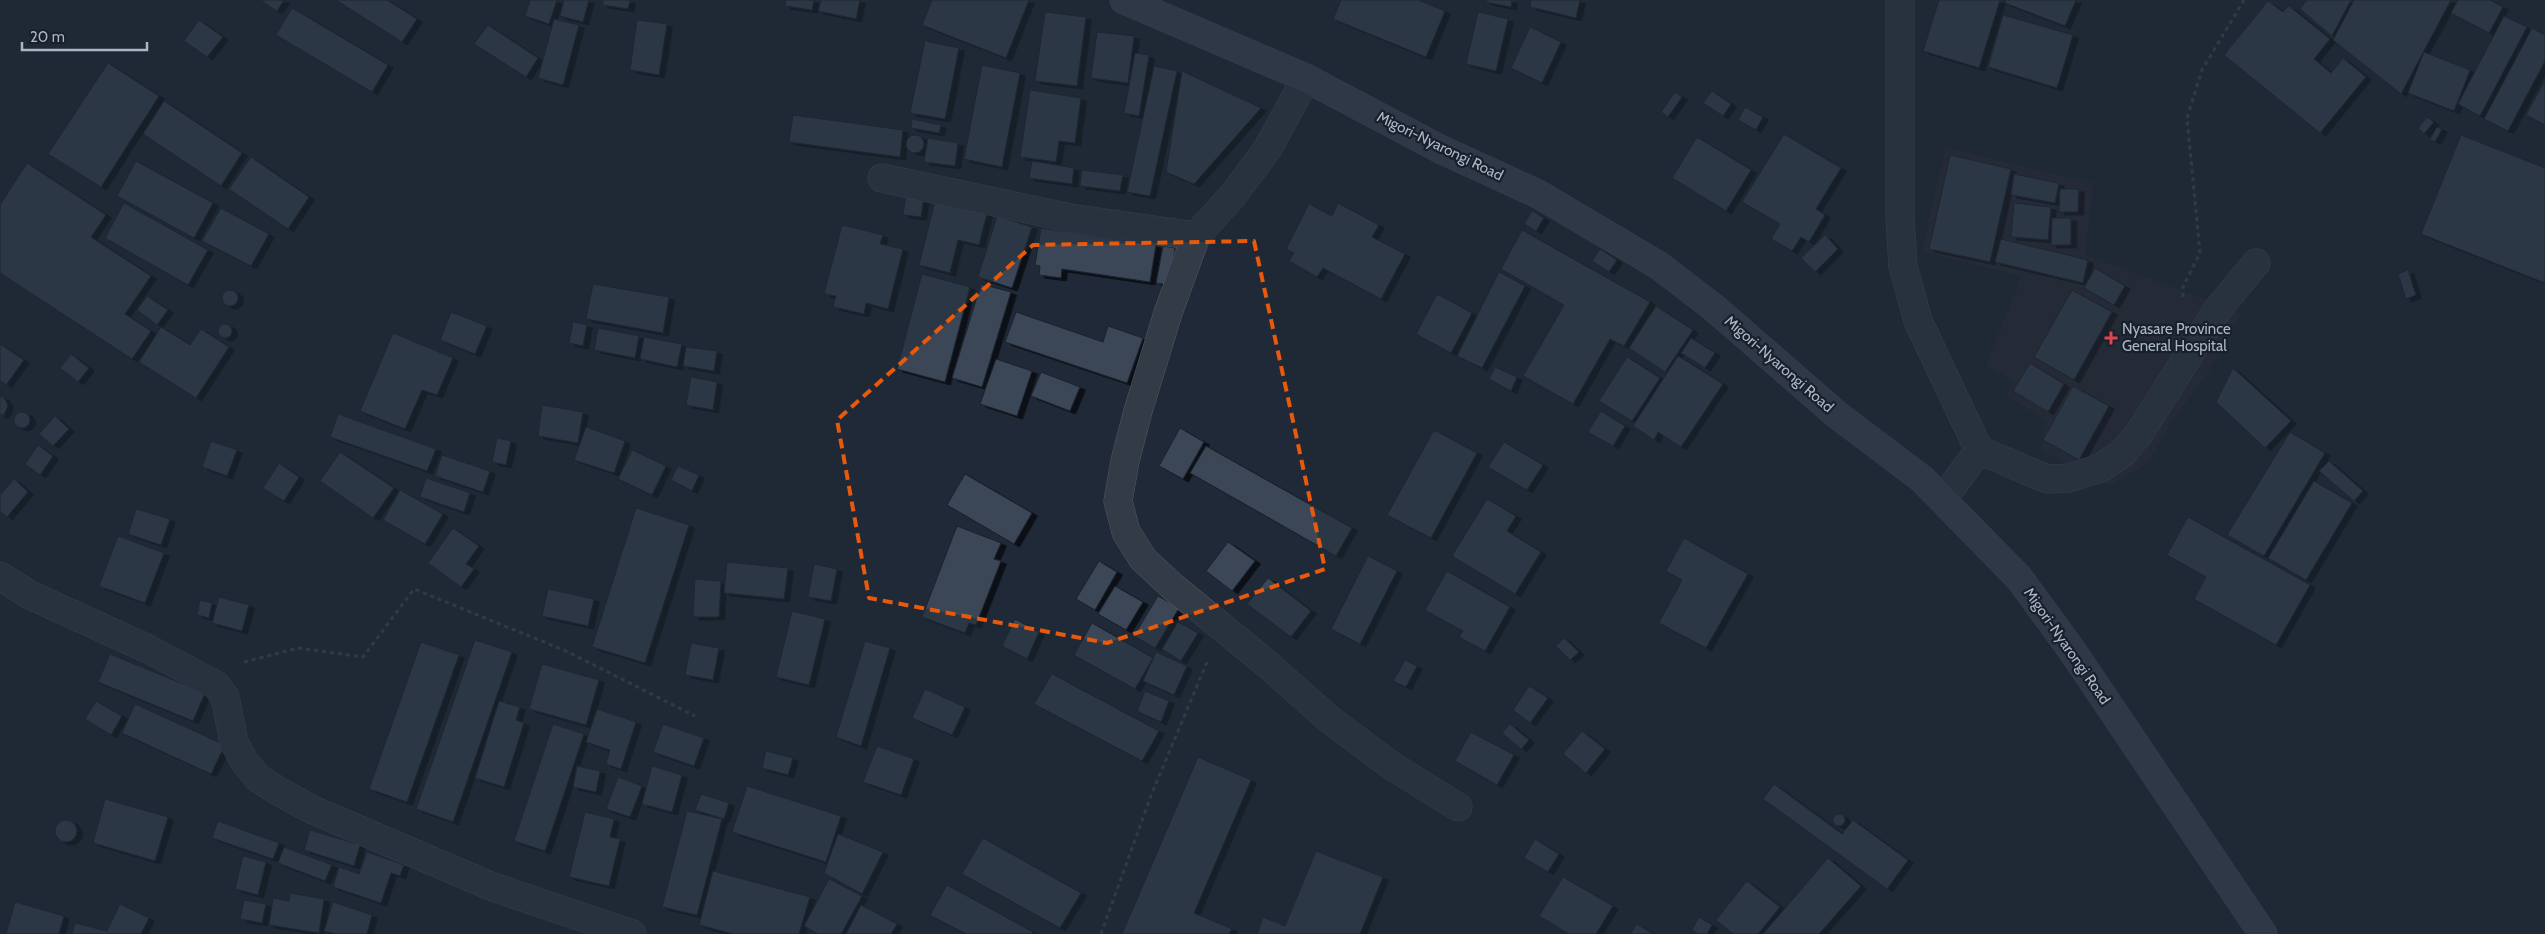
<svg xmlns="http://www.w3.org/2000/svg" width="2545" height="934" font-family="Cabin,sans-serif">
<defs>
<filter id="shadow"><feDropShadow dx="5.5" dy="3" stdDeviation="0" flood-color="#0009"/></filter>
</defs>
<rect width="100%" height="100%" fill="#1f2937"/>
<path fill="#2d2b39" d="M1946,148L2093,183L2085,255L2241,312L2209,371L2172,421L2147,464L2112,484L2088,486L2071,466L2040,449L2047,420L2007,396L2013,380L1986,365L2022,276L1922,251Z"/>
<path fill="#3b4757" stroke="#1a222e" filter="url(#shadow)" d="M260,0H284L277,11Z
M336,0H387L417,19L402,42Z
M530,0H557L549,24L525,16Z
M564,0H589L583,22L560,16Z
M603,0H630L628,9L602,5Z
M786,0H814L812,10L785,6Z
M821,0H860L856,19L818,11Z
M932,0H1029L1006,58L922,25Z
M1341,0H1418L1445,11L1426,57L1333,19Z
M1486,0H1512L1511,7L1486,2Z
M1531,0H1580L1576,18L1530,7Z
M1939,0H2000L1979,68L1923,51Z
M2006,0H2076L2065,26L2005,3Z
M2307,0H2351L2332,36L2300,9Z
M2354,0H2451L2401,94L2333,40Z
M2458,0H2490L2503,7L2489,33L2451,13Z
M2268,1L2283,12L2289,6L2330,39L2314,59L2331,73L2343,58L2366,77L2320,133L2224,55Z
M292,8L388,65L372,92L276,35Z
M1045,12L1086,17L1077,86L1035,81Z
M1478,12L1508,19L1496,71L1466,64Z
M2003,15L2073,35L2057,88L1988,67Z
M2504,16L2527,27L2480,116L2458,104Z
M554,19L579,25L563,85L538,78Z
M199,20L223,37L207,57L184,41Z
M637,20L667,24L659,75L630,70Z
M488,25L538,58L526,77L474,44Z
M1530,27L1561,42L1542,83L1511,68Z
M2532,28L2545,35V61L2508,131L2484,119Z
M1097,32L1134,36L1128,83L1091,78Z
M925,41L959,48L945,119L910,113Z
M2424,52L2470,70L2454,111L2408,93Z
M1135,53L1149,55L1139,116L1124,113Z
M108,63L159,96L101,187L48,154Z
M982,65L1020,73L1002,167L964,159Z
M1154,66L1177,71L1150,196L1127,192Z
M1182,71L1261,108L1194,184L1166,172Z
M2544,82L2545,83V125L2526,115Z
M1030,90L1081,98L1075,143L1059,141L1056,162L1020,157Z
M1712,91L1731,104L1723,116L1703,103Z
M1675,92L1682,97L1668,117L1661,112Z
M164,101L242,153L221,186L143,134Z
M1745,107L1763,117L1756,130L1738,120Z
M793,115L903,130L900,157L789,142Z
M2427,117L2434,122L2424,134L2418,128Z
M912,119L941,125L939,133L911,128Z
M2437,127L2442,129L2435,142L2430,139Z
M1784,134L1841,168L1816,209L1825,215L1809,242L1801,237L1792,251L1771,239L1780,224L1742,202Z
M906 144a9 9 0 1 1 18 0a9 9 0 1 1-18 0Z
M2461,135L2545,168V283L2421,234Z
M1697,137L1751,170L1726,211L1672,178Z
M928,138L958,143L955,166L924,162Z
M1950,155L2011,169L1990,262L1929,249Z
M251,157L309,197L288,229L229,189Z
M136,161L213,203L194,238L117,196Z
M1032,161L1074,168L1072,184L1029,178Z
M27,163L106,215L91,237L151,276L125,314L151,331L132,359L0,273V205Z
M1082,170L1123,175L1120,191L1080,186Z
M2014,174L2059,183L2055,203L2011,195Z
M2060,189H2079L2078,212H2059Z
M906,194L924,196L921,217L903,215Z
M936,197L988,210L979,245L958,240L950,273L919,265Z
M124,203L208,250L188,285L105,238Z
M1338,203L1379,225L1372,237L1405,254L1381,299L1323,268L1317,277L1289,261L1294,253L1286,249L1309,204L1332,216Z
M2014,203L2051,207L2048,240L2011,237Z
M221,208L269,234L251,266L202,241Z
M1532,211L1544,218L1536,231L1524,224Z
M997,216L1032,227L1012,288L978,277Z
M2052,218H2071V245H2051Z
M842,225L883,235L880,244L903,249L888,309L866,303L864,314L833,307L836,296L824,294Z
M1041,228L1156,245L1150,282L1062,269L1061,278L1039,275L1040,266L1035,265Z
M1522,230L1650,302L1624,346L1610,339L1573,404L1523,376L1564,305L1501,269Z
M1825,235L1838,249L1815,272L1801,258Z
M2001,239L2088,260L2083,283L1995,262Z
M1163,246L1175,248L1169,285L1156,283Z
M1600,249L1617,260L1609,272L1592,261Z
M2095,268L2125,286L2114,305L2084,288Z
M2408,270L2416,295L2406,299L2398,274Z
M1499,272L1525,286L1482,368L1457,356Z
M922,274L970,287L945,382L897,369Z
M593,284L669,297L663,333L586,319Z
M981,284L1011,292L982,387L952,378Z
M222 298a8 8 0 1 1 16 0a8 8 0 1 1-16 0Z
M2072,290L2112,312L2074,380L2034,357Z
M1437,294L1472,313L1451,353L1416,334Z
M147,296L168,310L157,325L137,310Z
M1656,306L1693,330L1665,372L1629,348Z
M451,312L487,326L475,354L440,340Z
M1016,312L1103,342L1108,326L1143,338L1127,383L1005,342Z
M573,322L587,325L583,346L569,343Z
M218 331a7 7 0 1 1 14 0a7 7 0 1 1-14 0Z
M161,327L190,345L201,329L229,347L196,398L139,362Z
M598,328L639,336L635,358L594,350Z
M393,333L453,358L437,395L422,390L405,429L360,411Z
M644,337L682,344L677,367L640,359Z
M1691,338L1715,353L1705,368L1681,353Z
M0,344L24,360L6,385L0,380Z
M686,347L717,351L714,371L683,366Z
M71,354L89,368L78,382L60,368Z
M1678,356L1723,384L1681,447L1658,432L1654,440L1633,426Z
M1627,357L1660,378L1632,421L1599,401Z
M996,359L1032,371L1017,416L980,404Z
M2030,363L2064,384L2048,412L2013,391Z
M1495,367L1517,377L1511,391L1489,379Z
M2233,368L2291,421L2265,448L2216,402Z
M1041,372L1080,387L1070,411L1031,396Z
M691,377L717,382L713,410L686,405Z
M2073,386L2109,406L2079,460L2043,440Z
M0,396L4,398L8,405L5,413L0,416Z
M542,405L583,412L578,443L538,436Z
M1601,411L1625,426L1613,446L1588,432Z
M14 420a8 8 0 1 1 16 0a8 8 0 1 1-16 0Z
M338,414L436,449L427,471L330,437Z
M55,416L69,429L53,446L39,434Z
M586,427L625,441L614,473L574,460Z
M1180,428L1204,442L1183,479L1159,466Z
M1434,430L1477,453L1431,538L1387,515Z
M2290,432L2325,453L2264,556L2227,535Z
M497,438L511,441L506,465L492,462Z
M211,441L237,450L227,476L202,467Z
M1504,442L1543,465L1527,490L1488,467Z
M38,445L53,456L40,475L25,464Z
M1206,446L1352,528L1336,556L1190,473Z
M632,450L666,466L652,495L618,479Z
M340,452L394,488L373,518L320,481Z
M442,455L490,471L483,492L435,476Z
M2329,461L2363,491L2354,501L2319,471Z
M279,463L299,477L284,501L263,488Z
M678,466L699,475L692,491L671,480Z
M965,474L1032,513L1014,544L947,505Z
M426,478L470,493L464,512L420,497Z
M14,479L28,492L7,517L0,511V495Z
M2314,481L2352,503L2306,580L2268,558Z
M400,490L443,514L425,544L383,520Z
M1487,499L1516,516L1507,531L1541,552L1515,594L1452,556Z
M636,508L689,525L645,663L592,647Z
M136,509L170,519L161,545L128,534Z
M2188,517L2310,585L2276,645L2194,599L2206,577L2167,555Z
M957,526L1001,543L994,559L1001,561L976,625L969,623L965,633L922,617Z
M453,528L479,546L466,564L474,569L461,587L428,563Z
M118,536L164,553L145,603L99,586Z
M1684,538L1748,574L1706,648L1659,623L1682,580L1666,571Z
M1228,542L1255,561L1232,591L1206,571Z
M1368,556L1397,571L1360,644L1331,629Z
M1099,561L1117,572L1095,610L1076,599Z
M727,562L788,568L784,599L724,593Z
M814,564L837,569L831,601L808,597Z
M1447,571L1510,607L1485,651L1459,637L1463,631L1425,610Z
M1268,578L1311,611L1291,637L1247,604Z
M695,579L721,581L719,617H693Z
M1115,586L1143,602L1126,630L1098,614Z
M548,589L594,599L588,626L542,616Z
M1158,596L1179,608L1155,648L1134,636Z
M219,597L249,605L242,631L212,623Z
M200,600L212,603L209,618L197,615Z
M792,611L825,619L809,685L776,677Z
M1015,619L1039,632L1027,659L1002,646Z
M1178,622L1198,633L1181,661L1162,649Z
M1092,623L1153,658L1135,689L1074,655Z
M1564,638L1579,652L1570,660L1556,646Z
M475,640L512,652L453,822L416,809Z
M865,641L890,648L861,746L836,737Z
M421,642L459,655L407,802L369,789Z
M691,643L719,648L713,680L685,675Z
M1156,652L1187,666L1174,695L1143,681Z
M110,654L205,693L193,721L98,682Z
M1405,660L1417,666L1406,687L1393,681Z
M542,664L599,680L586,725L529,709Z
M1052,674L1159,731L1142,761L1034,704Z
M1529,686L1548,698L1530,723L1513,710Z
M925,689L965,707L952,735L912,718Z
M1145,691L1169,701L1161,722L1137,711Z
M96,701L122,716L111,735L85,719Z
M499,701L520,707L516,720L524,723L504,787L475,778Z
M135,704L225,745L211,774L122,733Z
M597,709L636,722L621,769L606,764L610,750L586,742Z
M553,724L584,734L545,851L514,841Z
M663,724L704,738L694,766L653,752Z
M1510,724L1529,740L1521,749L1502,733Z
M1582,731L1605,749L1586,773L1563,754Z
M1471,732L1514,755L1497,785L1455,761Z
M877,746L914,759L901,795L863,782Z
M766,751L793,758L788,775L762,768Z
M1198,757L1251,780L1194,913L1232,929L1229,934H1122Z
M577,766L600,771L596,792L573,787Z
M652,766L682,775L672,812L642,804Z
M618,777L642,786L630,817L606,809Z
M1774,784L1842,834L1853,820L1908,860L1887,889L1763,799Z
M747,786L841,816L826,862L732,832Z
M701,794L729,803L724,819L695,810Z
M105,799L168,817L155,861L93,843Z
M687,811L722,819L697,915L662,907Z
M585,812L614,819L610,837L620,839L609,886L569,877Z
M1833 820a6 6 0 1 1 12 0a6 6 0 1 1-12 0Z
M55 831a11 11 0 1 1 22 0a11 11 0 1 1-22 0Z
M218,821L279,843L273,859L212,838Z
M310,830L360,845L354,866L304,850Z
M838,834L883,852L862,894L824,873Z
M983,838L1081,893L1060,928L962,874Z
M1535,839L1559,854L1548,872L1524,858Z
M284,847L332,865L325,881L278,863Z
M1316,851L1383,877L1360,934H1257L1263,917L1285,926Z
M367,852L404,865L400,876L391,873L381,903L333,887L339,867L359,874Z
M243,856L266,862L258,895L235,889Z
M1828,858L1861,886L1819,934H1763Z
M713,871L810,897L799,934H733L699,925Z
M1563,877L1613,906L1596,934H1569L1539,916Z
M829,879L862,896L841,934H818L804,926Z
M1747,881L1780,907L1758,934H1733L1716,920Z
M947,885L1033,932L1032,934H966L930,915Z
M290,893L324,899L319,933L269,925L273,898L289,901Z
M244,900L266,904L262,923L240,919Z
M15,902L64,916L59,934H6Z
M333,902L372,915L367,934H336L324,931Z
M120,904L149,918L141,934H72L75,923L107,931Z
M861,905L897,924L891,934H846Z
M1699,917L1712,925L1707,934H1698L1692,930Z
M1637,924L1653,934H1630Z"/>
<g fill="none" stroke-linecap="round" stroke-linejoin="round">
<defs>
<path id="street" d="M1900,0V218L1903,266L1918,321L1979,450L1943,499
M1306,78L1268,148L1234,194L1196,236L1168,313L1138,411L1125,461L1118,501L1126,532L1143,559L1173,587L1267,664L1329,719L1392,766L1458,807
M882,178L1070,218L1196,236
M1979,450L2047,479L2069,478L2100,468L2123,453L2140,432L2218,309L2256,263
M0,576L30,595L146,648L216,685L225,697L234,742L244,761L258,778L278,791L313,810L493,887L632,934"/>
<path id="secondary" d="M1124,0L1306,78L1440,149L1538,194L1658,265L1713,307L1836,414L1922,479L2019,578L2071,649L2263,934"/>
</defs>
<use href="#street" stroke="#505965" stroke-width="29"/>
<use href="#secondary" stroke="#505965" stroke-width="29"/>
<path stroke="#3f5256" stroke-width="3" stroke-dasharray="4 4" stroke-linecap="butt" d="M2183,297V287L2200,253L2187,118L2202,70L2244,0
M244,662L298,648L363,657L414,589L566,651L695,716
M1101,934L1152,793L1207,662"/>
<use href="#street" stroke="#333b47" stroke-width="28"/>
<use href="#secondary" stroke="#414a5b" stroke-width="28"/>
</g>
<path d="M0 0H2545V934H0ZM1254,241L1325,569L1107,643L869,598L837,420L1033,245Z" fill="#1f2937" fill-opacity=".55" fill-rule="evenodd"/>
<path fill="none" stroke="#e8590c" stroke-width="4" stroke-dasharray="10 6" stroke-linejoin="round" d="M1254,241L1325,569L1107,643L869,598L837,420L1033,245Z"/>
<path fill="#e0444e" stroke="#18202c" stroke-width="2" d="M2108.5 330.5h5v5h5v5h-5v5h-5v-5h-5v-5h5z"/>
<g text-anchor="middle" stroke-width="4.5" stroke-linejoin="round" paint-order="stroke">
<g font-size="15" fill="#adb6c4" stroke="#18202c">
<text transform="translate(1440 146) rotate(26)" y="5">Migori-Nyarongi Road</text>
<text transform="translate(1779 364) rotate(41)" y="5">Migori-Nyarongi Road</text>
<text transform="translate(2067 646) rotate(55)" y="5">Migori-Nyarongi Road</text>
</g>
<g font-size="15" fill="#adb6c4" stroke="#18202c" text-anchor="start">
<text x="2122" y="334">Nyasare Province<tspan x="2122" dy="17">General Hospital</tspan></text>
</g>
</g>
<path d="M22 42v8h125v-8" fill="none" stroke="#adb6c4" stroke-width="2.5"/>
<text x="30" y="42" font-size="15" fill="#adb6c4" stroke="#18202c" stroke-width="4" paint-order="stroke">20 m</text>
</svg>
